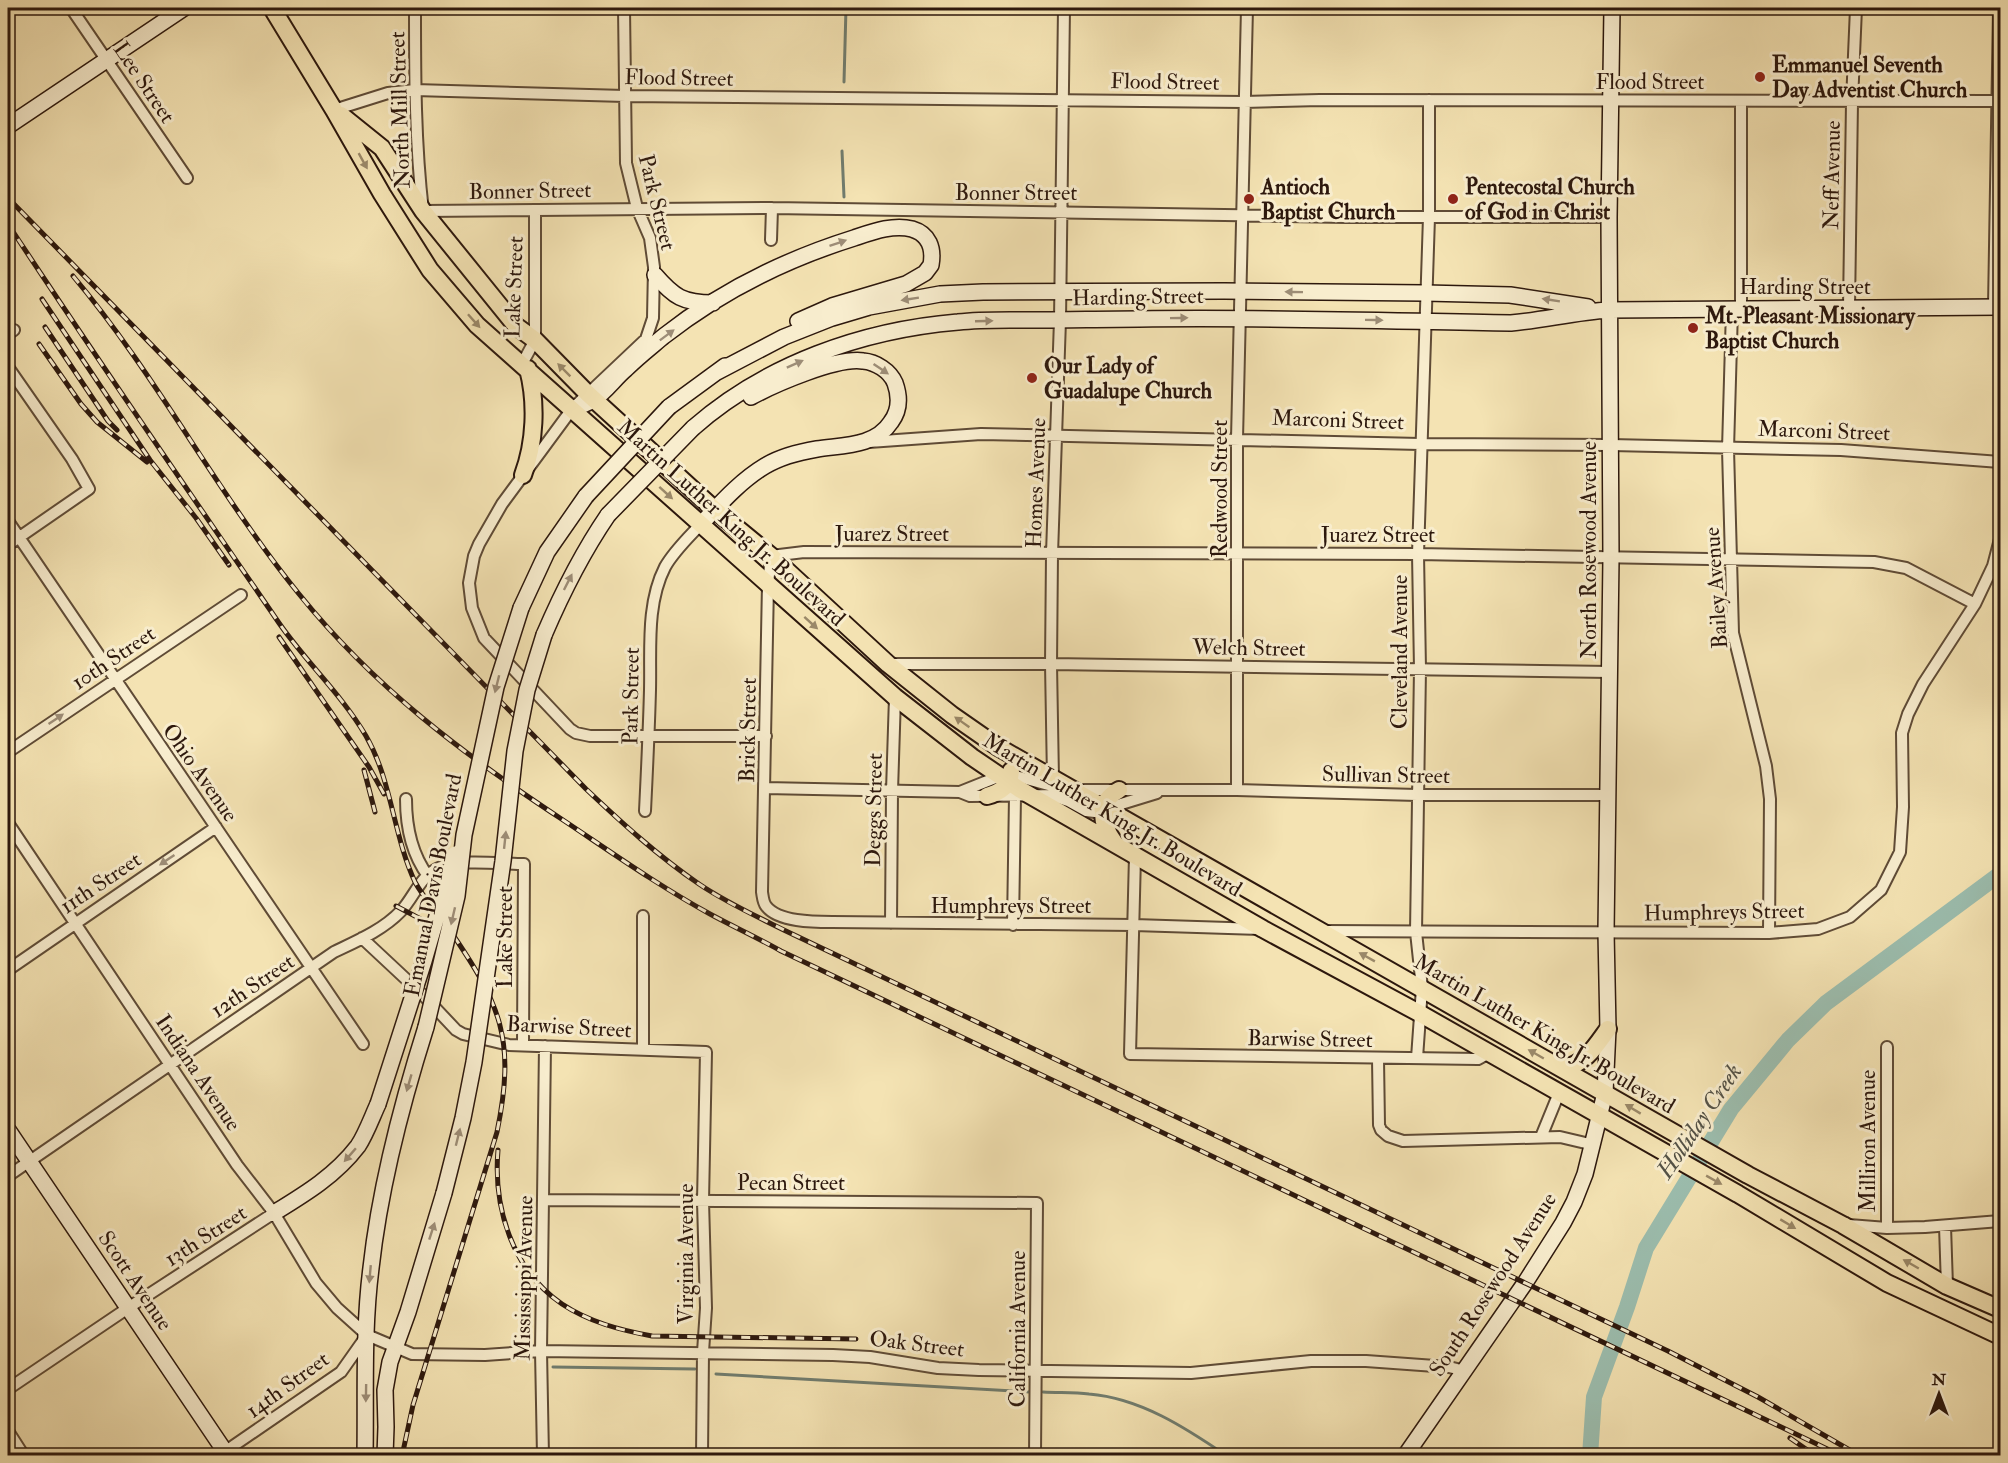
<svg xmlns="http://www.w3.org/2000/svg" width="2008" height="1463" font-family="'IM FELL Double Pica',serif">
<rect width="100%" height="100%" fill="#f4e3b3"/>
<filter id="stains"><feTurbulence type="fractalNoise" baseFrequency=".00333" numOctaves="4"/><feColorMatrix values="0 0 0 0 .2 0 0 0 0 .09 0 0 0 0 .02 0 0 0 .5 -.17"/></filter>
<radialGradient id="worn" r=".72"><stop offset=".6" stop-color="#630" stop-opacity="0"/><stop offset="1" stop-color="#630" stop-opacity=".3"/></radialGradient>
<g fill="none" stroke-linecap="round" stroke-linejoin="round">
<path stroke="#707c6e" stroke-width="3" d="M844,82L846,8
M842,151L844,197
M553,1367L695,1369
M716,1374L1030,1392
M1043,1392C1058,1393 1074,1392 1089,1394C1140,1398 1186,1428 1227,1456"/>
<path stroke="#9cbeaf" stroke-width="16" d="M1590,1456L1594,1397L1627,1307L1646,1248L1731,1109L1788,1040L1826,1003L2000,874"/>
<defs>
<path id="street" d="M71,8L187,178
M415,8C415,75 415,143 423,211L772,208L1346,217H1609
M624,8L626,163L637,208L650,238L654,267L653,318L646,339L572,409L502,504L479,544L474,556L469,583L472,608L484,638L570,729L576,733L590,736H766
M334,110L388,93L415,90L625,96L1244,102L1320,100L1997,101
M771,240L772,208
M1994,307L1999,8
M1849,308L1852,102L1856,8
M1732,309L1728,449L1733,633L1766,766L1770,799L1769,933
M1741,309V101
M8,334L14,330
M522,364L535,340V210
M8,367L72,459L89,489L8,545
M869,442L981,434L1420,444L1611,445L1841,450L2000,462
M8,521L363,1044
M888,664H1051L1610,672
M8,752L241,595
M1053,779L1051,664L1052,554L1060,320L1064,8
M765,788L960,792L970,796L1050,795L1068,801L1086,811L1095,812L1157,793
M1078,790H1237L1417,795H1607
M1237,790V439L1247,8
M960,792L1000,776L1012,775L1063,789
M406,799C406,826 411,853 428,876
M645,811C647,770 649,730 650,690C651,650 646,604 665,567C674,551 688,538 701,524
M8,823L237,1165L274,1213L316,1283L337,1308L367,1335L412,1354L485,1355L541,1351L833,1355L870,1357L938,1368L979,1370L1191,1373L1311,1361H1366L1449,1367L1465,1371
M1135,856L1130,1054L1478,1059L1489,1053
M643,916V1049
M891,923L892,791L895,697
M1013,925L1015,796
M1260,929L1134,925L832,922C814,922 778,922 766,906C763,902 763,898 762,892L768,584L771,556L804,552L1418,554L1874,562L1906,568L1975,604
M1325,931L1769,933L1818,929L1850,917L1881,890L1900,852L1903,807L1902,733L1908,714L1923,684L1975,604L1993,566L2000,539
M362,938L423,995L456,1030L463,1034L509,1045L706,1052L703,1201L706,1308L703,1352L702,1456
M8,970L216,827
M1417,1058L1422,988L1416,932L1420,669L1418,554L1429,217V100
M1378,1059L1379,1125L1381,1130L1388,1136L1403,1141L1560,1137L1594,1145
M1541,1137L1559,1093
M8,1176L334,952C357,941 383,930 401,911C415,896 420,875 441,867C459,859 503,864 524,864L523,1045
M544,1200L1037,1203L1035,1456
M1849,1225L1887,1228L1925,1227L2000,1221
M1945,1226L1947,1286
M1887,1228V1047
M8,1389L128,1308L274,1213
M8,1431L24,1456
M220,1455L341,1372L365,1338
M543,1456L541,1351L545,1046"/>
<path id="secondary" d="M8,126L184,8
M655,275C674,297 683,303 713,303
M717,372L784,337L832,318L869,307L940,294L983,292L1224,291L1425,293L1510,295L1588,307
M669,407L725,366
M572,409C579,406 587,404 593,400C605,393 615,378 626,369C638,357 651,347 664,336C720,292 787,259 854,238C872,232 893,224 912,229C929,234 934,248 931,265L925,273L906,284L832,306L798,321
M693,428C766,364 862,330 958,322C983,319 1009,320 1035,320C1069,320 1104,319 1139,319C1263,317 1387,321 1511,323C1544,320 1576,312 1609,310L2000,307
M701,524C720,504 740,481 765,466C780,457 799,452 817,449C842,445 875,447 891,422C900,410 900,397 895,383C890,371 876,362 863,361C837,357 775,384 751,397
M521,608L547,552L586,496
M544,635C562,593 582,553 608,515
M8,1130L228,1456
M274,1213C305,1194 335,1176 358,1146C366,1134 372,1117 378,1104
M365,1456C366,1393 363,1330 371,1268C380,1186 401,1106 426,1027
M385,1456L386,1427L385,1390L390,1362L408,1312L444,1193
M1405,1456L1525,1283L1563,1223L1574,1202L1585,1174L1605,1093L1608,1029L1606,932L1611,558L1609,217L1612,8"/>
<path id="primary" d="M272,8L334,110L382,194L430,270L477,325L895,697L972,757L1019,789L1263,929L1419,1013L1738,1194L1887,1283L2000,1336
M341,115L382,148L423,211L516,326L535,340L587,393L715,510L771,556L888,664L952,715L998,747L1748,1175L1843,1225L1947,1286L2000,1309
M523,475C535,443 537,403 528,369
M987,796C1001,792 1010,786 1011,771
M1114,842C1101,824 1096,802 1119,790
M1563,1069C1586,1063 1595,1047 1608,1029"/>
</defs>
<use href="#street" stroke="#5f4b36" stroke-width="14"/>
<use href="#secondary" stroke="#2d180d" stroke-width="18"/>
<use href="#primary" stroke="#2d180d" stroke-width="20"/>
<use href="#street" stroke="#f8edce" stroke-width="10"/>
<use href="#secondary" stroke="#f8edce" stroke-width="15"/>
<use href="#primary" stroke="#f4e3b3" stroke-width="16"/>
<defs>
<path id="rail" d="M8,198L586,789C622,823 658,856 699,884C727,903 758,917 788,932L1668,1351L1758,1397L1860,1456
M8,224C96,358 188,490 279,623C306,662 342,695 366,736C392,781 393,835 415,882C424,899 438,913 449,929C501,1005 516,1039 497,1132L413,1405L402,1456
M73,276C157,376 217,493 299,594C375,688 463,754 563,820C611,852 659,886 710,914C734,927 758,938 781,951L1842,1456
M42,299L150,460L196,518L229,565
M45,327L108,421L117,430
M39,344L81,404L97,422L147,462
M279,637L369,767L384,794
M364,770L375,812
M396,906L432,925L452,941
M498,1150C493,1207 512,1270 562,1304C589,1322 620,1330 652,1336L856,1339
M1790,1438L1816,1456"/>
</defs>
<use href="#rail" stroke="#2d180d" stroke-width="5"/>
<use href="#rail" stroke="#f8edce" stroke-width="3" stroke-dasharray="9" stroke-linecap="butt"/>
<defs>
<path id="secondary-bridge" d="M586,496L669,407
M608,515L693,428
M426,1027L457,896L464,835L496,687L521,608
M378,1104L424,961L455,854
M444,1193L463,1118L474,1062L503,861L515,751L527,690L544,635"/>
</defs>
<use href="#secondary-bridge" stroke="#2d180d" stroke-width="18" stroke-linecap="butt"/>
<use href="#secondary-bridge" stroke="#f8edce" stroke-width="15"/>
</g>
<defs><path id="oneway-solid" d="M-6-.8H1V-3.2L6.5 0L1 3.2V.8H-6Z" transform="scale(1.5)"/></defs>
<g fill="#9a8868">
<use href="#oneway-solid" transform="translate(363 161) rotate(61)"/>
<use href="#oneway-solid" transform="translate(474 321) rotate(48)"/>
<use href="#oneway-solid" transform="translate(564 370) rotate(-135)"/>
<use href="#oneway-solid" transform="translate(666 493) rotate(42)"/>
<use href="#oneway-solid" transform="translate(811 623) rotate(42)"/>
<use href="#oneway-solid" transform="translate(962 722) rotate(-145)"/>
<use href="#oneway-solid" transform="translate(1367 957) rotate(-151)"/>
<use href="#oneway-solid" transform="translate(1536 1054) rotate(-150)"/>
<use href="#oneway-solid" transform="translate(1633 1109) rotate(-149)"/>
<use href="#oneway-solid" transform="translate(1714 1180) rotate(29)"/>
<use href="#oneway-solid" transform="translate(1788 1224) rotate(31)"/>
<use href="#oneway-solid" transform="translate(1911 1264) rotate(-150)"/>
</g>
<g fill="#9d8d77">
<use href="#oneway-solid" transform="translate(838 243) rotate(-19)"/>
<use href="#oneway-solid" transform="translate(1294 292) rotate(-179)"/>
<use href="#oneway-solid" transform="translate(910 299) rotate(171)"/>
<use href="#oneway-solid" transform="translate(1551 300) rotate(-171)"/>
<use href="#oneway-solid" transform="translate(1179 318) rotate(-1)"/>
<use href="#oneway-solid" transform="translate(1374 320) rotate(1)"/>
<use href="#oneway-solid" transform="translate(984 321) rotate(-2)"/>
<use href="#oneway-solid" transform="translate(667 335) rotate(-37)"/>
<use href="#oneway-solid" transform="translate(795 364) rotate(-24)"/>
<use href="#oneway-solid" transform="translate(881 369) rotate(34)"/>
<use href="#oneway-solid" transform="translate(568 582) rotate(-63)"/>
<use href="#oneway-solid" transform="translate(497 684) rotate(104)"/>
<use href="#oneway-solid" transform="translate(56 719) rotate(-34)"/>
<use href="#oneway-solid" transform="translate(505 840) rotate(-84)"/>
<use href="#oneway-solid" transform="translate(167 860) rotate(146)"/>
<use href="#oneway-solid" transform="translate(453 916) rotate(103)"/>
<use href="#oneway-solid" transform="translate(409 1083) rotate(106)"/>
<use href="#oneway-solid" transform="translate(458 1137) rotate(-76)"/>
<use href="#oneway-solid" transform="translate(350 1155) rotate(131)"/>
<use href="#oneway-solid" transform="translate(432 1231) rotate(-72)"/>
<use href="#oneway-solid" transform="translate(370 1274) rotate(95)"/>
<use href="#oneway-solid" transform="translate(366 1393) rotate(91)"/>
</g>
<g fill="#8f2418" stroke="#f8edce" stroke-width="2">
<circle cx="1760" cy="77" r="6"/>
<circle cx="1249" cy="199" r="6"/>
<circle cx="1453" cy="199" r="6"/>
<circle cx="1693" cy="328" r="6"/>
<circle cx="1032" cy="378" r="6"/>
</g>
<g text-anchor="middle" stroke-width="6" stroke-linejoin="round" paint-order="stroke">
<g font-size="22" font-weight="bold" fill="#2d180d" stroke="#f8edce" text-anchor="start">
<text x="1772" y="72">Emmanuel Seventh<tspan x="1772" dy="25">Day Adventist Church</tspan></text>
<text x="1261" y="194">Antioch<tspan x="1261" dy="25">Baptist Church</tspan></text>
<text x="1465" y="194">Pentecostal Church<tspan x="1465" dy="25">of God in Christ</tspan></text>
<text x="1705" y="323">Mt. Pleasant Missionary<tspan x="1705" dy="25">Baptist Church</tspan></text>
<text x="1044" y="373">Our Lady of<tspan x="1044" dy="25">Guadalupe Church</tspan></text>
</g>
<g font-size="22" fill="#2d180d" stroke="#f8edce">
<text transform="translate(679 77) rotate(1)" y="8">Flood Street</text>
<text transform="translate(1165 81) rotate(1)" y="8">Flood Street</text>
<text x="1650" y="89">Flood Street</text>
<text transform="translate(145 82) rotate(56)" y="8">Lee Street</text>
<text transform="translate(399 110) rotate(-92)" y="8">North Mill Street</text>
<text transform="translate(1831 175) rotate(-89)" y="8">Neff Avenue</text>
<text transform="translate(530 190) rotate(-1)" y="8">Bonner Street</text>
<text x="1016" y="200">Bonner Street</text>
<text transform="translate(658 202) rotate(76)" y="8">Park Street</text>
<text x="1805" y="294">Harding Street</text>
<text transform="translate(513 287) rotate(-88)" y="8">Lake Street</text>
<text transform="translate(1138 296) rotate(-1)" y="8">Harding Street</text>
<text transform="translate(1338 419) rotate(2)" y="8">Marconi Street</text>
<text transform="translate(1824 430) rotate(2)" y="8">Marconi Street</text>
<text transform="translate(1035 483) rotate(-88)" y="8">Homes Avenue</text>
<text transform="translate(1219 489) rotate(-90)" y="8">Redwood Street</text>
<text transform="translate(732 522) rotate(42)" y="8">Martin Luther King Jr. Boulevard</text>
<text x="892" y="541">Juarez Street</text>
<text x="1378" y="542">Juarez Street</text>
<text transform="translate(1588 550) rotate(-90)" y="8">North Rosewood Avenue</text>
<text transform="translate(1715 588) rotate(-94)" y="8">Bailey Avenue</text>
<text transform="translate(1249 647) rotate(1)" y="8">Welch Street</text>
<text transform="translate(1399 652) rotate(-90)" y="8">Cleveland Avenue</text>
<text transform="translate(113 657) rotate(-34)" y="8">10th Street</text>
<text transform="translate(630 696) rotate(-89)" y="8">Park Street</text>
<text transform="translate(747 730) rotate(-89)" y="8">Brick Street</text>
<text transform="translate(201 772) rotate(55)" y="8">Ohio Avenue</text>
<text transform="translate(1386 774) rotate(1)" y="8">Sullivan Street</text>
<text transform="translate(873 810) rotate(-89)" y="8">Deggs Street</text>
<text transform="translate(1113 814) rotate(31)" y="8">Martin Luther King Jr. Boulevard</text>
<text transform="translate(100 882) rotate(-34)" y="8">11th Street</text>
<text transform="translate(432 885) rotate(-79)" y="8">Emanual Davis Boulevard</text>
<text x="1011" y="913">Humphreys Street</text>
<text transform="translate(1724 911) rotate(-1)" y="8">Humphreys Street</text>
<text transform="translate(504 937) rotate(-90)" y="8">Lake Street</text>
<text transform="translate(252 985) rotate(-34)" y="8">12th Street</text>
<text transform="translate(569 1026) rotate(3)" y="8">Barwise Street</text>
<text transform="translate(1545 1033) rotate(30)" y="8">Martin Luther King Jr. Boulevard</text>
<text transform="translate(1310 1038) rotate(1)" y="8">Barwise Street</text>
<text transform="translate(199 1072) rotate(56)" y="8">Indiana Avenue</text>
<text transform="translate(1867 1141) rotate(-90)" y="8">Milliron Avenue</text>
<text x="791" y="1190">Pecan Street</text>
<text transform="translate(205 1235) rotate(-33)" y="8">13th Street</text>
<text transform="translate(685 1254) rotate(-90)" y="8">Virginia Avenue</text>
<text transform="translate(523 1278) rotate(-89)" y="8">Mississippi Avenue</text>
<text transform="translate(136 1280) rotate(56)" y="8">Scott Avenue</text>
<text transform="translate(1492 1284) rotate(-57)" y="8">South Rosewood Avenue</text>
<text transform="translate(1017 1329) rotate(-90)" y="8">California Avenue</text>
<text transform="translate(917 1343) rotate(7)" y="8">Oak Street</text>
<text transform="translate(287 1384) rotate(-36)" y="8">14th Street</text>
</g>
<g font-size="24" font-style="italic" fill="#545246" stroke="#f8edce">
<text transform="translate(1699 1121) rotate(-56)" y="8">Holliday Creek</text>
</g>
</g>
<rect width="2008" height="1463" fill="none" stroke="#f4e3b3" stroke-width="30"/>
<rect x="9" y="9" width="1990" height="1445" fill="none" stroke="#2d180d" stroke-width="3"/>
<rect x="15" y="15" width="1978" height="1433" fill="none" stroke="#2d180d" stroke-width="1.5"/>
<g transform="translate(1939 1394)" stroke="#f8edce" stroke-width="4.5" paint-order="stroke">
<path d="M0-4.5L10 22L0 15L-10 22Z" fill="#2d180d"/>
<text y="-9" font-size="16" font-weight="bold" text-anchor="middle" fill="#2d180d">N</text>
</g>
<rect width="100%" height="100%" filter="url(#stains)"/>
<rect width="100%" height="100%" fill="url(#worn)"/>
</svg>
